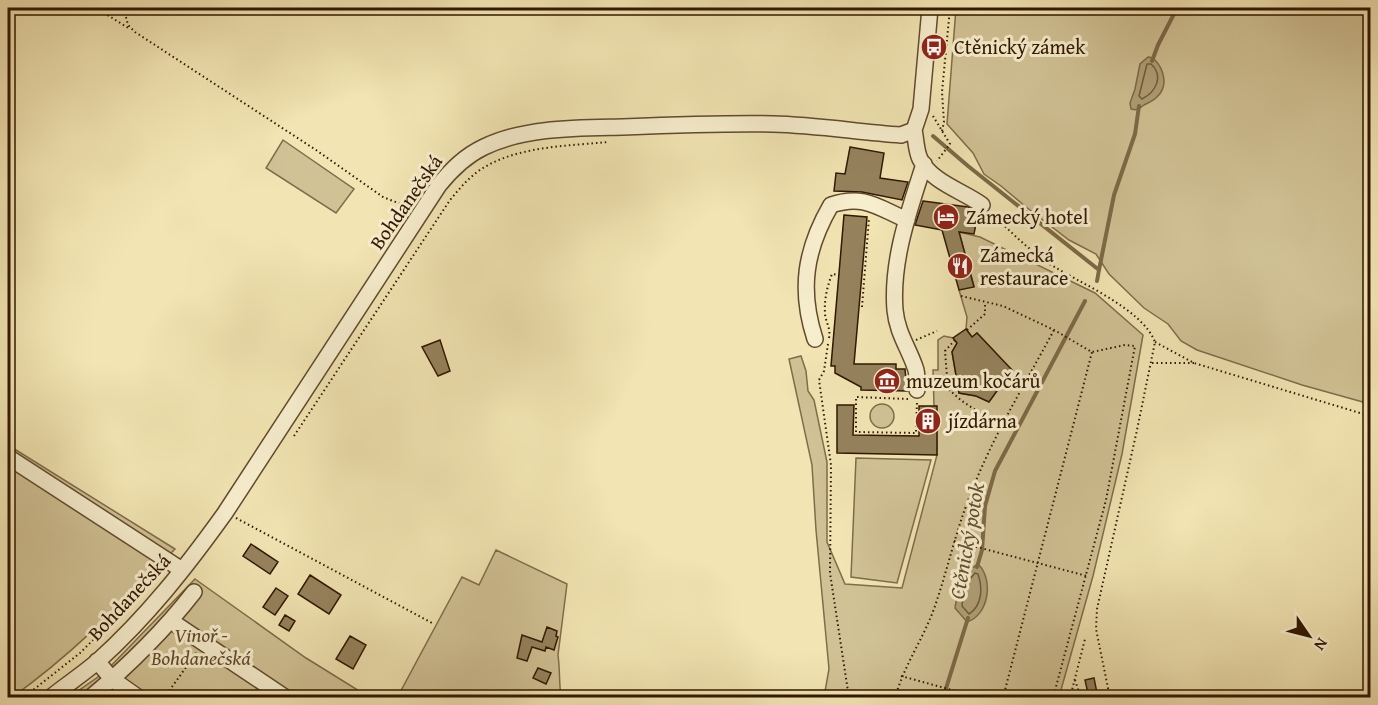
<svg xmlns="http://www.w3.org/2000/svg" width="1378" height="705" font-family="'Gentium Book Plus',serif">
<rect width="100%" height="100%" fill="#f2e5b3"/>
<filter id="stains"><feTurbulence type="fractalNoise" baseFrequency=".00333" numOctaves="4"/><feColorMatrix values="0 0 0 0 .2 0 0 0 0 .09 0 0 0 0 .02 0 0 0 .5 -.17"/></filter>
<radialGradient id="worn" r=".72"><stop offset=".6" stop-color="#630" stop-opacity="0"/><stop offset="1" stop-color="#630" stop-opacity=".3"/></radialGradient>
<path fill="#d1c295" stroke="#806c4a" stroke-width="1.5" d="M956,8H1370V404L1302,385L1197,350L1181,341L1168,324L1144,308L1109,274L1096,254L1069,240L1026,207L1001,186L984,174L973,153L947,124Z
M283,140L354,189L336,213L266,168Z
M959,232L980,237L1095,293L1143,335L1122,454L1093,576L1059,697H824L829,669L816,530L812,465L789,359L801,356L806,371L808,391L814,400L827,462V542L845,584L902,588L937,455L936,406H934L933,370H938V340L944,336L953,338L957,343L952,352L959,393L976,396L989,401L1012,370L977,333L972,337L966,329L967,317L959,290L974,286Z
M870 416a12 12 0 1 1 24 0a12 12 0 1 1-24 0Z
M8,445L175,549C123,602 72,655 11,698L8,697Z
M856,458L931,460L897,583L851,577Z
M496,550L567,584L558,655C560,669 559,683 561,697L397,698L462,577L479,585Z
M195,579L306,658L369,697L68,698L105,672Z"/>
<path fill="#b09f76" stroke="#7d6947" stroke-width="1.5" d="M1148,57L1153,58C1164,68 1169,86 1157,97C1153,101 1148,103 1144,105C1138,109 1138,111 1131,109L1130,103L1135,89L1140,64Z
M978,564C994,579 989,615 967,622L955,608C958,589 960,575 978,564Z"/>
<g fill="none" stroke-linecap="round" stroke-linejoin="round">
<path stroke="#705b3b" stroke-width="1.5" d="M1147,64H1151C1164,76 1156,92 1142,99L1139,96Z
M975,573L978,574C983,588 982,606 969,614L962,606L964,587Z"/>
<path stroke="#7d6947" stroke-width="4" d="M1152,61L1158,45L1177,8
M933,136L968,166L1099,270L1097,281
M1099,270L1114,195L1135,134L1139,106
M977,567L982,550L985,506L995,471L1085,301
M943,698L968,618"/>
</g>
<path fill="#95825d" stroke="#301700" stroke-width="1.5" d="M850,147L884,153L880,178L908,182L902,200L862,192L834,191L836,173L845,174Z
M923,201L968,207L978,214L974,234L959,232L974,287L959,290L942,230L915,225Z
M844,215L867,217L854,364H896V369H905L907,391L861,390V387L835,373V366H831Z
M966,329L972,337L977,333L1012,370L989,402L976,396L959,393L952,352L957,343L953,338Z
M440,340L450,371L438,376L422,347Z
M837,405H854L853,435L919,436V406H937V455L837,453Z
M251,544L278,562L270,574L243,556Z
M310,575L341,595L329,614L298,594Z
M276,588L288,596L275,615L263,607Z
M285,615L295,621L289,631L279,625Z
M547,627L557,631L556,636L558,637L554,650L546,647L545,651L532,647L527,661L517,658L522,635L542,642Z
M350,636L366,645L353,669L336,659Z
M538,668L551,673L546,684L533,678Z
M1094,678L1098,698H1089L1085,680Z"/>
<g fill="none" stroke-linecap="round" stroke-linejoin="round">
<defs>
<path id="minor" d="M914,130L921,109L930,8
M914,130C916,139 916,151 920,159C931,182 963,191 982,205
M815,339C799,290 805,250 831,205C864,194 877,207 907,220
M917,390C917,383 918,374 915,367C908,347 897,332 895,310C891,261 909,211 924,164
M8,457L182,570
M171,621L286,698
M97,661L112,679L139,698
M50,698C66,685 83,674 98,661C147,617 187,566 225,513L439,185C452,169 465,156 484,147C525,127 578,128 623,127C673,125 723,123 773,124C816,125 858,132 901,135L914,130
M90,698C128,666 163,632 194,592"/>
</defs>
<use href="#minor" stroke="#604a2d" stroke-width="18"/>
<path stroke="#301700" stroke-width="2" stroke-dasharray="1.5 3" stroke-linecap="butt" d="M96,8L130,29
M126,17L128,25L135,32L316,150L383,197L408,207
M933,116L950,144L937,161
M942,131L944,122L942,92L950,8
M992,214C1010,231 1028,249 1048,263C1077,282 1142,308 1155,342L1137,430L1097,609L1096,629L1110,698
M394,228L403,206
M961,296L1003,306L1054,330L1092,352L1125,345L1135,346L1106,500L1053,698
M862,307L869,218
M967,330L985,314V303
M829,338C831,329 826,323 825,314C824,300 827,287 832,274L839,275
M916,340L937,331
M955,340L945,351L948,389L962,401L1001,427
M1155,342L1194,363L1370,416
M828,344L824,371L819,380L831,465L830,573L849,698
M1152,363H1194
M908,399L856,397V432L916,433L917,402
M294,436L450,200C460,188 470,176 483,168C519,146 568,146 608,142
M236,518L432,623
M954,541L1087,576
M901,676L981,698
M1075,680L1081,698
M23,698L80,653L160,573
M164,698L197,652
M895,698C904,665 924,638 935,606C948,568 956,530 971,493C993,436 1025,384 1054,330
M1003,698L1092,352
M1070,698L1085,639"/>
<use href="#minor" stroke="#f7eece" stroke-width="15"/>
</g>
<defs>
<symbol id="bus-disc" viewBox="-11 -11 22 22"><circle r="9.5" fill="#8f2418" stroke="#f7eece"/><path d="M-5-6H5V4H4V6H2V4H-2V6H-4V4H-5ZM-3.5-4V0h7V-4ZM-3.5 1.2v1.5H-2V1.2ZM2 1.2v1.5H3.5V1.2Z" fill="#fff"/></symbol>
<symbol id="hotel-disc" viewBox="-11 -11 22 22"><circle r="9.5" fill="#8f2418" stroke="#f7eece"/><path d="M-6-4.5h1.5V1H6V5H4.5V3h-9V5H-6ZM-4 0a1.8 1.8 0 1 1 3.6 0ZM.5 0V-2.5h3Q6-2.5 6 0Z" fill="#fff"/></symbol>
<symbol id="restaurant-disc" viewBox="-11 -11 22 22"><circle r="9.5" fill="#8f2418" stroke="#f7eece"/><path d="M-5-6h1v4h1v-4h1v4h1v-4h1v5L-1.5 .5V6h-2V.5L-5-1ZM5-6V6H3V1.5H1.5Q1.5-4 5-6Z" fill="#fff"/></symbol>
<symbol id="museum-disc" viewBox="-11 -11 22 22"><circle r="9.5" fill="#8f2418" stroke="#f7eece"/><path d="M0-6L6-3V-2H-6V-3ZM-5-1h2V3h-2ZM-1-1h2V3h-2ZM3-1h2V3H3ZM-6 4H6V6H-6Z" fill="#fff"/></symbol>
<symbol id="building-disc" viewBox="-11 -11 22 22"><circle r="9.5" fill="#8f2418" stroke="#f7eece"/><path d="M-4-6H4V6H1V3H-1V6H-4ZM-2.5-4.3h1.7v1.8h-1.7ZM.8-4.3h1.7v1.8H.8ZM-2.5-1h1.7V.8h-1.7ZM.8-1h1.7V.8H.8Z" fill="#fff"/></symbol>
</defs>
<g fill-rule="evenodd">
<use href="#bus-disc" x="919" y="32" width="30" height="30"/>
<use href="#hotel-disc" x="931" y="202" width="30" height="30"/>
<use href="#restaurant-disc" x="945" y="251" width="30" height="30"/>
<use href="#museum-disc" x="872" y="366" width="30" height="30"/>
<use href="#building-disc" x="913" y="406" width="30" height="30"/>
</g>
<g text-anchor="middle" stroke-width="6" stroke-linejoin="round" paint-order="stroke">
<g font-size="20" fill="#301700" stroke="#f7eece" text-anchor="start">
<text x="954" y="54">Ctěnický zámek</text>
<text x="966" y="224">Zámecký hotel</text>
<text x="980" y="262">Zámecká<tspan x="980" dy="23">restaurace</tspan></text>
<text x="906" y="388">muzeum kočárů</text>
<text x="948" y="428">jízdárna</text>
</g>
<g font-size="20" fill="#301700" stroke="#f7eece">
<text transform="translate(406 202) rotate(-55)" y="7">Bohdanečská</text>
<text transform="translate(129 597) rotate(-47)" y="7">Bohdanečská</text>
</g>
<g font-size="20" font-style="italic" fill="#604a2d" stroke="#f7eece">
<text x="201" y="642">Vinoř -<tspan x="201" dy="23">Bohdanečská</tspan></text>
</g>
<g font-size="21" font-style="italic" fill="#634d2f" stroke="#f7eece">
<text transform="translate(967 541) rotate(-80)" y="7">Ctěnický potok</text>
</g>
</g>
<rect width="1378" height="705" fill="none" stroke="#f2e5b3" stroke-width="30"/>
<rect x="9" y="9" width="1360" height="687" fill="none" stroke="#301700" stroke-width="3"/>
<rect x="15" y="15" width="1348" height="675" fill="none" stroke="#301700" stroke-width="1.5"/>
<g transform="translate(1309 636) rotate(125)" stroke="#f7eece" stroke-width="4.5" paint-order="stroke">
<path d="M0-4.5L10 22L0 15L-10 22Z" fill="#301700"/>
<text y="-9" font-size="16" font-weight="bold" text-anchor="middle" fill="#301700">N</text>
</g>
<rect width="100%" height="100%" filter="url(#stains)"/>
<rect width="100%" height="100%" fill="url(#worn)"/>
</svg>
